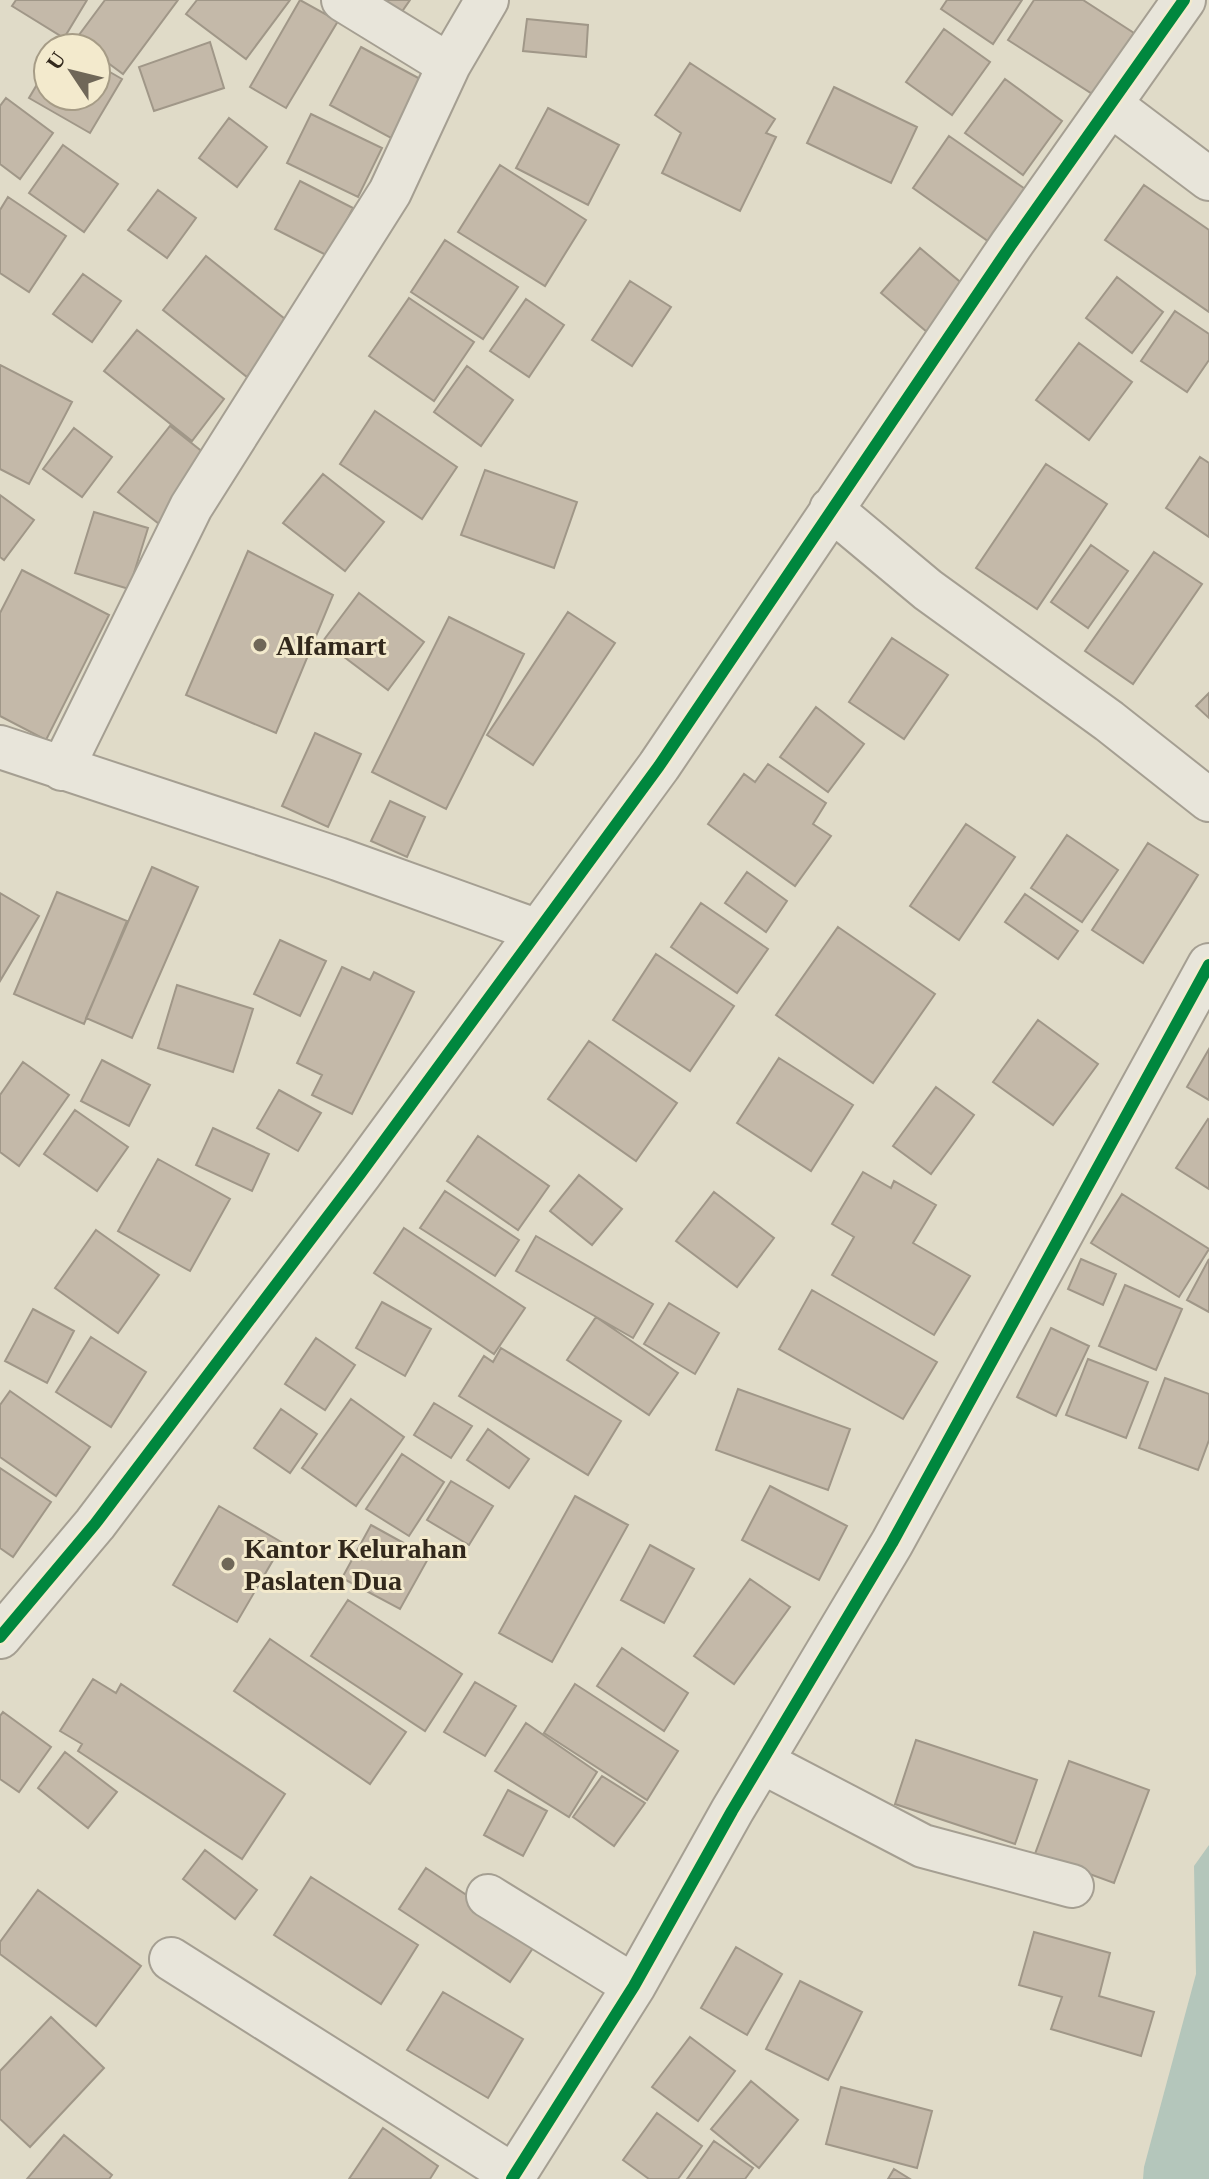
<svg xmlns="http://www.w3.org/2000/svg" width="1209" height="2179" font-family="'Times New Roman',serif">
<rect width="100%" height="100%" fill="#e0dbc8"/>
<path fill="#b4c6bb" d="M1209,1845V2179H1143L1144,2167L1196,1974L1194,1866Z"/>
<path fill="#c4b9a9" stroke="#a09788" stroke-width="2" d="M16,0H87L64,38L12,6Z
M105,0H178L123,74L96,54V48H88L76,39Z
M197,0H290L246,59L186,14Z
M300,0L338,21L286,108L250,87Z
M384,0H410L401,13Z
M947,0H1022L993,44L941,9Z
M1034,0H1083L1134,33L1094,95L1008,40Z
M527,19L588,25L586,57L523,51Z
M944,29L990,62L952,115L906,82Z
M210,42L224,88L154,111L139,67Z
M361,47L422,80L391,138L330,105Z
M690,63L775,119L766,133L776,137L740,211L662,173L681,133L655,115Z
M96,64L122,79L90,133L29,98L48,66V96H96Z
M1005,79L1062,121L1023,175L965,133Z
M834,87L917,127L891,183L807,143Z
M6,98L53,133L20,179L0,164V106Z
M548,108L619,145L588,205L516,168Z
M311,114L382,148L358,197L287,163Z
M229,118L267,147L237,187L199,158Z
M949,136L1028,191L992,244L913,188Z
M63,145L118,184L84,232L29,193Z
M500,165L586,220L545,286L458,232Z
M300,181L353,208L328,256L275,229Z
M1144,185L1209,230V312L1105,240Z
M158,190L196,218L167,258L128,230Z
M8,197L66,236L29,292L0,273V210Z
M445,240L518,287L483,339L411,292Z
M920,248L965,286L927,332L881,293Z
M206,256L290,323L247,377L163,310Z
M83,274L121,301L92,342L53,314Z
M1117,277L1163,312L1132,353L1086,318Z
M630,281L671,307L632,366L592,340Z
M409,298L474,342L434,401L369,356Z
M526,299L564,325L529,377L490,351Z
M1175,311L1209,334V360L1187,392L1141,361Z
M137,330L224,399L192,441L104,371Z
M1079,343L1132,382L1089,440L1036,400Z
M0,365L72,402L29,484L0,469Z
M467,366L513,400L481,446L434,412Z
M375,411L457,467L422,519L340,464Z
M170,426L214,461L163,527L118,492Z
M74,428L112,457L82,497L43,469Z
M1200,457L1209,463V537L1166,508Z
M1046,464L1107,504L1037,609L976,568Z
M485,470L577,502L554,568L461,535Z
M323,474L384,522L345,571L283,523Z
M0,495L34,520L4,560L0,557Z
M94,512L148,528L129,589L75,573Z
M1091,545L1128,571L1088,628L1051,602Z
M248,551L333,595L276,733L186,695Z
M1154,552L1202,584L1133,684L1085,651Z
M22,570L109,615L46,740L0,716V613Z
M359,593L424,642L388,690L323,641Z
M568,612L615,643L533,765L487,735Z
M449,617L524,654L446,809L372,772Z
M892,638L948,675L904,739L849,702Z
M1209,693V718L1196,706Z
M816,707L864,744L828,792L780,757Z
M315,733L361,754L328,827L282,806Z
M768,764L826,803L813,824L831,836L795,886L708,824L744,774L755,782Z
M390,801L425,817L407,857L371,841Z
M966,824L1015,857L959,940L910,906Z
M1067,835L1118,870L1082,922L1031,888Z
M1148,843L1198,875L1143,963L1092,930Z
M152,867L198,887L132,1038L86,1018Z
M747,872L787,901L766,932L725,903Z
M57,892L127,921L84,1024L14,994Z
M0,893L39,916L0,981Z
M1025,894L1078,931L1058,959L1005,922Z
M701,903L768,949L737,993L671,947Z
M838,927L935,994L873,1083L776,1015Z
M280,940L326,961L300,1016L254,994Z
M656,954L734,1006L690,1071L613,1020Z
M342,967L370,980L374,972L414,992L352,1114L312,1095L322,1075L297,1063Z
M177,985L253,1009L233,1072L158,1048Z
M1038,1020L1098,1064L1053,1125L993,1082Z
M589,1041L677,1103L636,1161L548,1099Z
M1209,1049V1100L1187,1087Z
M779,1058L853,1105L811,1171L737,1123Z
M102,1060L150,1085L129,1126L81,1101Z
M23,1062L69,1095L19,1166L0,1152V1095Z
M936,1087L974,1115L931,1174L893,1146Z
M279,1090L321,1113L298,1151L257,1128Z
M75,1110L128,1147L97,1191L44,1154Z
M1208,1119L1209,1120V1189L1176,1168Z
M213,1128L269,1154L252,1191L196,1165Z
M478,1136L549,1186L518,1230L447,1181Z
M158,1159L230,1199L190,1271L118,1231Z
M863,1172L891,1188L894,1181L936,1205L913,1243L970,1276L934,1335L832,1275L854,1237L832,1224Z
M579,1175L622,1209L592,1245L550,1211Z
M445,1191L519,1240L495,1276L420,1228Z
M714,1192L774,1238L737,1287L676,1241Z
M1122,1194L1209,1249L1179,1297L1091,1243Z
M404,1228L525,1308L494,1354L374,1273Z
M96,1230L159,1275L118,1333L55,1288Z
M536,1236L653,1304L633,1338L516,1271Z
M1081,1259L1116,1274L1103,1305L1068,1289Z
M1209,1259V1312L1187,1300Z
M1125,1285L1182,1309L1156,1370L1099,1346Z
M812,1290L937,1362L903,1419L779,1349Z
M382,1302L431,1329L405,1376L356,1348Z
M669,1303L719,1333L695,1374L644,1344Z
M33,1309L74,1331L47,1383L5,1361Z
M596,1317L678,1373L649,1415L567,1360Z
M1051,1328L1089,1346L1056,1416L1017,1397Z
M91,1337L146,1372L111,1427L56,1392Z
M316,1338L355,1365L325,1410L285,1384Z
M501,1348L621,1421L588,1475L459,1396L484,1356L493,1362Z
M1088,1359L1148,1382L1126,1438L1066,1415Z
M1165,1378L1209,1394V1440L1198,1470L1139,1448Z
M738,1389L850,1429L828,1490L716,1450Z
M10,1391L90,1447L56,1496L0,1457V1405Z
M351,1399L404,1437L356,1506L302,1468Z
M434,1403L472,1426L451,1458L414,1435Z
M281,1409L317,1434L290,1473L254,1448Z
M488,1429L529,1459L509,1488L467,1460Z
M402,1454L444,1482L409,1536L366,1509Z
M0,1468L51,1502L13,1557L0,1548Z
M451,1481L493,1506L469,1545L427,1520Z
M770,1486L847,1526L819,1580L742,1540Z
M575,1496L628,1525L552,1662L499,1633Z
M219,1506L283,1543L237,1622L173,1585Z
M371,1525L429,1557L400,1609L342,1578Z
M650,1545L694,1569L664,1623L621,1600Z
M750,1579L790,1607L734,1684L694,1656Z
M348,1600L462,1674L425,1731L311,1656Z
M270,1639L406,1732L370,1784L234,1691Z
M622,1648L688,1693L664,1731L597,1686Z
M93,1679L116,1693L121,1684L285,1794L242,1859L78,1751L82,1744L60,1731Z
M475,1682L516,1706L485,1756L444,1732Z
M575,1684L678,1751L647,1800L544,1733Z
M3,1712L51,1747L19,1792L0,1779V1716Z
M526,1723L597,1772L569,1817L495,1771Z
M916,1740L1037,1780L1015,1844L895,1804Z
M65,1752L117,1792L88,1828L38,1788Z
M1069,1761L1149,1790L1114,1883L1035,1854Z
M602,1776L645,1803L614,1846L573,1817Z
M508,1790L547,1811L523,1856L484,1835Z
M205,1850L257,1890L235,1919L183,1879Z
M426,1868L537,1942L510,1982L399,1909Z
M311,1877L418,1945L381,2004L274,1935Z
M38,1890L141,1966L96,2026L0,1954V1942Z
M1034,1932L1110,1953L1099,1996L1154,2012L1141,2056L1051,2029L1062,1997L1019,1985Z
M736,1947L782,1974L747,2035L701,2008Z
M800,1981L862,2012L828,2080L766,2049Z
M443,1992L523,2039L488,2098L407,2050Z
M51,2017L104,2068L30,2147L0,2119V2071Z
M690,2037L735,2071L698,2121L652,2087Z
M751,2081L798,2120L759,2168L711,2129Z
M841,2087L932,2111L917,2168L826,2144Z
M657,2113L702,2146L678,2179H649L623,2160Z
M383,2128L438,2166L430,2179H349Z
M64,2135L112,2175L109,2179H27Z
M714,2141L753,2168L745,2179H687Z
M894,2169L910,2179H888Z"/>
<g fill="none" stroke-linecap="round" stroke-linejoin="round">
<defs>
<path id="minor" d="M343,0L449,65
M1111,105L1209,179
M831,509L928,590L1109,721L1209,800
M0,747L338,859L538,931
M62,769L191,507L390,192L449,65L487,0
M0,1637L95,1524L360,1174L659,766L1011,245L1184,0
M762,1762L923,1846L1072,1886
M488,1896L634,1986
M171,1959L514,2176
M512,2179L634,1986L732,1811L892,1543L1209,965"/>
</defs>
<use href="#minor" stroke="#a59f92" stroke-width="46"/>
<use href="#minor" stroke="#e8e5da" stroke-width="42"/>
<defs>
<path id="cycleway" d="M0,1637L95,1524L360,1174L659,766L1011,245L1184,0
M512,2179L634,1986L732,1811L892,1543L1209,965"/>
</defs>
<use href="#cycleway" stroke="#f3eacd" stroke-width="17"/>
<use href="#cycleway" stroke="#00873e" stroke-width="12"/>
</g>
<g fill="#6f6758" stroke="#f3eacd" stroke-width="3">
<circle cx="260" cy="645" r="8"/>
<circle cx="228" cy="1564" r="8"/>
</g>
<g text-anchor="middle" stroke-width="6" stroke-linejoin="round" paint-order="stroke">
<g font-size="28" font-weight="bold" fill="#32281c" stroke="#f3eacd" text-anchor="start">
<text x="276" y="655">Alfamart</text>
<text x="244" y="1558">Kantor Kelurahan<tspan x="244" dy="32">Paslaten Dua</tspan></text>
</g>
</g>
<g transform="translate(72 72) rotate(305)"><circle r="38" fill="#f3eacd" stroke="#a69c86" stroke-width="2"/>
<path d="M0-6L14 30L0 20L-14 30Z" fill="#6f6758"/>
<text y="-12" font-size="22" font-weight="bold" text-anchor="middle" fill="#32281c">U</text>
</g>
</svg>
